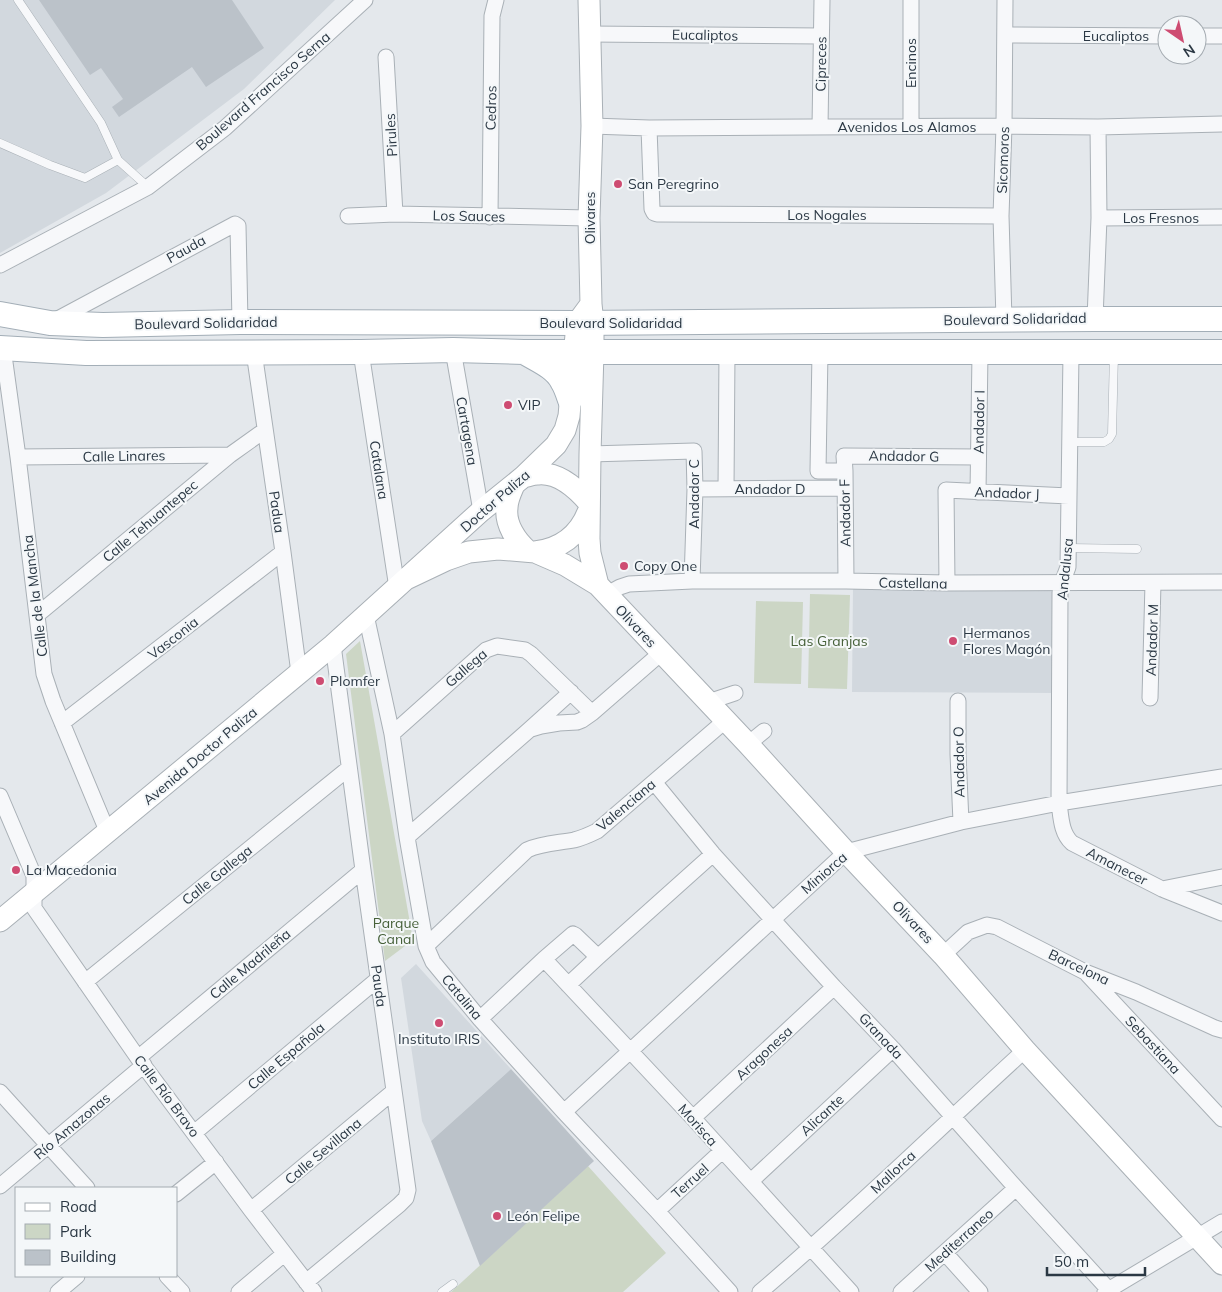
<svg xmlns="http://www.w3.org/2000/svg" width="1222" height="1292" font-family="Mulish,sans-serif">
<rect width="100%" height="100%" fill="#e4e8ec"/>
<path fill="#d2d8de" d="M0,0H335L244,89L106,193L0,253Z
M853,588L1054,589L1053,693L852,692Z
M416,964L511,1069L431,1141L422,1121L401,978Z"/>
<path fill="#ccd6c5" d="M810,594L850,595L847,689L808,688Z
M756,601L803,602L801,684L754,683Z
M360,641L413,940L385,961L346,654Z
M588,1166L666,1253L623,1292H451Z"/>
<path fill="#bbc2c9" d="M39,0H232L264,48L206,87L192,67L119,117L112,107L123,99L101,68L90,75Z
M511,1069L594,1161L480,1266L431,1141Z"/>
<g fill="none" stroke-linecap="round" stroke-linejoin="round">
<defs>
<path id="lane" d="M0,143L50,165L85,178L118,160L101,123L18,0
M118,160L148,187
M1070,442H1104L1109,439L1112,434L1114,354
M1069,548L1137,549
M442,1292L453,1284"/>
<path id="street" d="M589,34L821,36
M1005,35L1167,36
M1197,36H1222
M386,57L395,214
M592,126L649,128L1004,126L1098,127L1222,124
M911,126V0
M820,127L822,0
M649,128L652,209L654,213L657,214L1001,216
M348,216L395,214L589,218
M490,217L492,16L496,0
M1099,218L1222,217
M0,265L148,187L225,128L365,0
M1095,319L1099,218L1098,127
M1004,320L1001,216L1004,126L1005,0
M54,321L235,224L238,226L240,322
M3,348L18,457L44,674L53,701L108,833
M453,350L481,511
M254,352L283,552L299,673
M361,352L397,588
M820,352L818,471H845L846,581
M1071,353L1068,567L1062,583L1060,593L1059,803C1061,817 1061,833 1072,843L1162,889L1222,913
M590,454L694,451L695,489L692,581
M18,457L230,455
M845,471L844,456L978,457
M695,489L845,488
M726,489L727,352
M978,492L980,353
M947,583L946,490L1069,496
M607,594L620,587L629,584L692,581H846L947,583L1222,582
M37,615L230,455L265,430
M366,615L392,734L407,837L426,946L433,962L480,1019L564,1112L657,1211L730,1292
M1150,698L1153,583
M958,701V754L961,822
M708,702L735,693
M62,723L283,552
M531,729L541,726L559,723L577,722L582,720L592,713L661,653
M392,734L486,650L497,646L525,650L531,654L592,713
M748,744L764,731
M654,782L713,854L834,987L893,1049L1016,1188L1109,1290
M0,796L34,876V908L138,1058L251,1210L314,1292
M407,837L529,730L571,692
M1162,889L1222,877
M426,946L527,850C542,843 558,843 574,840C582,838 589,835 597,831L726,720
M943,955L968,932L987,925L997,927L1085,972L1136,992L1215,1028L1222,1030
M544,959L693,1118L851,1292
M1087,974L1222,1119
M85,982L349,768
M568,985L598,957L713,854
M480,1019L544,959L573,934L575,935L598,957
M138,1058L363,870
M0,1092L87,1188
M564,1112L846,852L961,822L1059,803L1222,777
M693,1118L834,987
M194,1133L378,979
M751,1181L893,1049
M0,1186L144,1065
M176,1194L216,1162
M251,1210L394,1091
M657,1211L722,1151
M945,1253L980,1292
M167,1276L182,1292
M306,1282L399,1205L406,1198L408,1190L363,870L333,645
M58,1292L77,1276
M239,1292L284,1254
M760,1292C851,1215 936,1131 1025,1050
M901,1292L1016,1188
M1105,1292L1222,1222"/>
<path id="secondary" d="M589,0L592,126L589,218L591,304L593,323V352L590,454L589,539L590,553L598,585
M523,477C528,476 533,474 538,474C559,472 577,489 589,503
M514,485C511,492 507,500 507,508C505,524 516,541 528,551
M535,552C560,549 579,535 588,512
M406,579L446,560L469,552L498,549L535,552L565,565L598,585L748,744L846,852L943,955L1025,1050L1222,1264
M0,921L333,645L481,511L523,477L556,445L565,430L569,416L577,323L591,304"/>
<path id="primary" d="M0,314L50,323L103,325L240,322L577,323L1095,319H1222
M0,348L86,353L361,352L453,350L524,352H1222
M524,352C537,360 555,367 562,381C566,387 568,394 570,400"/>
</defs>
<use href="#lane" stroke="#a9b0b6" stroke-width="9"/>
<use href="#street" stroke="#a9b0b6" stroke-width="17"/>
<use href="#secondary" stroke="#a9b0b6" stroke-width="23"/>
<use href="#primary" stroke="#a3aeb7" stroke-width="26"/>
<use href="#lane" stroke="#f7f8fa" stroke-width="8"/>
<use href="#street" stroke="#f7f8fa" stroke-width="15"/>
<use href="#secondary" stroke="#fff" stroke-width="21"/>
<use href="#primary" stroke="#fff" stroke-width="24"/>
</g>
<g fill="#ce4c72" stroke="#f4f7f9" stroke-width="2">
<circle cx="618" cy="184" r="5"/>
<circle cx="508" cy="405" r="5"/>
<circle cx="624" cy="566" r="5"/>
<circle cx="953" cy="641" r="5"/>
<circle cx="320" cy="681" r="5"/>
<circle cx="16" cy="870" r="5"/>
<circle cx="439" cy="1023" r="5"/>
<circle cx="497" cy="1216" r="5"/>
</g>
<g text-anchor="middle" stroke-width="4" stroke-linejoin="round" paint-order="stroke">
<g font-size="14" fill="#2b3844" stroke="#f4f7f9">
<text transform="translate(705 35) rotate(1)" y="5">Eucaliptos</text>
<text x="1116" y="41">Eucaliptos</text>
<text transform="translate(911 63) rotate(-90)" y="5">Encinos</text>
<text transform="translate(821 64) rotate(-89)" y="5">Cipreces</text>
<text transform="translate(263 91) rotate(-41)" y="5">Boulevard Francisco Serna</text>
<text transform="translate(491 108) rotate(-89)" y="5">Cedros</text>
<text x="907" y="132">Avenidos Los Alamos</text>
<text transform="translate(391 135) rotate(-93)" y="5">Pirules</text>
<text transform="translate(1003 160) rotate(-88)" y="5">Sicomoros</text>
<text x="827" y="220">Los Nogales</text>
<text transform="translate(469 216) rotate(1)" y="5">Los Sauces</text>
<text transform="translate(590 218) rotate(-90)" y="5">Olivares</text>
<text x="1161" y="223">Los Fresnos</text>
<text transform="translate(186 249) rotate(-29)" y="5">Pauda</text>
<text transform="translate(1015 319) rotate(-1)" y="5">Boulevard Solidaridad</text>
<text transform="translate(206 323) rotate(-1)" y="5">Boulevard Solidaridad</text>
<text x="611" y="328">Boulevard Solidaridad</text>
<text transform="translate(979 422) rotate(-89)" y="5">Andador I</text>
<text transform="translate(467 431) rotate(80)" y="5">Cartagena</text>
<text transform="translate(124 456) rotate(-1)" y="5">Calle Linares</text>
<text transform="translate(904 456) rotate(1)" y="5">Andador G</text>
<text transform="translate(379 470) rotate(81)" y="5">Catalana</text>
<text x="770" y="494">Andador D</text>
<text transform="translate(1007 493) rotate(2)" y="5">Andador J</text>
<text transform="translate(694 494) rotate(-90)" y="5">Andador C</text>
<text transform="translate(495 501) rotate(-41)" y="5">Doctor Paliza</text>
<text transform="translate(277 512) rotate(82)" y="5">Padua</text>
<text transform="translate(845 513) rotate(-91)" y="5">Andador F</text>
<text transform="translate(150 521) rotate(-40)" y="5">Calle Tehuantepec</text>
<text transform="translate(1065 569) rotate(-84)" y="5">Andalusa</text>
<text transform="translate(913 583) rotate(1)" y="5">Castellana</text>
<text transform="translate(35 596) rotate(-97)" y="5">Calle de la Mancha</text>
<text transform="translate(636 626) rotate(47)" y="5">Olivares</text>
<text transform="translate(173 638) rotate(-38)" y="5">Vasconia</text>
<text transform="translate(1152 640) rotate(-88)" y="5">Andador M</text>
<text transform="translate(466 668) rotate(-41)" y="5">Gallega</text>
<text transform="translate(200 756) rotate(-40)" y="5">Avenida Doctor Paliza</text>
<text transform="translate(959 762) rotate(-91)" y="5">Andador O</text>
<text transform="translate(626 805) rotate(-40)" y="5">Valenciana</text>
<text transform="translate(1117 866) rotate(27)" y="5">Amanecer</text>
<text transform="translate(824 873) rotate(-41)" y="5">Miniorca</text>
<text transform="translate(217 875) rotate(-39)" y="5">Calle Gallega</text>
<text transform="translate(913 922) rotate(47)" y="5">Olivares</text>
<text transform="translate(250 964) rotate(-40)" y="5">Calle Madrileña</text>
<text transform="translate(1079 967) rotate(25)" y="5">Barcelona</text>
<text transform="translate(379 986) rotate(82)" y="5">Pauda</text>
<text transform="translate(462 997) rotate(50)" y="5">Catalina</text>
<text transform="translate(881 1036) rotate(47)" y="5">Granada</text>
<text transform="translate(1153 1045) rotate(47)" y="5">Sebastiana</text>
<text transform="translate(764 1053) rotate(-43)" y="5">Aragonesa</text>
<text transform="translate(286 1056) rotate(-40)" y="5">Calle Española</text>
<text transform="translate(167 1096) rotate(53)" y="5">Calle Río Bravo</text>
<text transform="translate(822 1115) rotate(-43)" y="5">Alicante</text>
<text transform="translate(698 1125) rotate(48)" y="5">Morisca</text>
<text transform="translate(72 1126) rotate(-40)" y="5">Río Amazonas</text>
<text transform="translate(323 1151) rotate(-40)" y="5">Calle Sevillana</text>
<text transform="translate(893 1172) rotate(-43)" y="5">Mallorca</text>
<text transform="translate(690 1181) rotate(-42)" y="5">Terruel</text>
<text transform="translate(959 1240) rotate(-42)" y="5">Mediterraneo</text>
</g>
<g font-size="14" fill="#2b3844" stroke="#f4f7f9" text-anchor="start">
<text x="628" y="189">San Peregrino</text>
<text x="518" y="410">VIP</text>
<text x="634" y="571">Copy One</text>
<text x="963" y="638">Hermanos<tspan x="963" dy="16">Flores Magón</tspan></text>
<text x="330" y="686">Plomfer</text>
<text x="26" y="875">La Macedonia</text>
<text x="439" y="1044" text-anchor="middle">Instituto IRIS</text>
<text x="507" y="1221">León Felipe</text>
</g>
<g font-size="14" fill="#466039" stroke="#f4f7f9">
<text x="829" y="646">Las Granjas</text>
<text x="396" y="928">Parque<tspan x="396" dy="16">Canal</tspan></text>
</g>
</g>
<rect x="15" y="1187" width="162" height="90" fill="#f4f7f9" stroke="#a4abb1"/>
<rect x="25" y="1203" width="25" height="8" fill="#ffffff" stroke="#a4abb1"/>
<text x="60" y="1212" font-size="15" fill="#2b3844">Road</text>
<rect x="25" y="1224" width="25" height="15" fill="#ccd6c5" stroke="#a4abb1"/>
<text x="60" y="1237" font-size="15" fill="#2b3844">Park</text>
<rect x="25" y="1250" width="25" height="15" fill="#bbc2c9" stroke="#a4abb1"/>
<text x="60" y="1262" font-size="15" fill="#2b3844">Building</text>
<g transform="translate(1182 40) rotate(146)"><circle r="24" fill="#f4f7f9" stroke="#a4abb1"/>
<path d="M0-4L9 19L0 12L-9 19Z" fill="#ce4c72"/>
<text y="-8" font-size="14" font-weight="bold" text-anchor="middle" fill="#2b3844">N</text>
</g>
<path d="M1047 1267v8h98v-8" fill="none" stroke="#2b3844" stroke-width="2.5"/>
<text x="1054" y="1267" font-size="15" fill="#2b3844" stroke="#f4f7f9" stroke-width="4" paint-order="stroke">50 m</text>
</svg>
